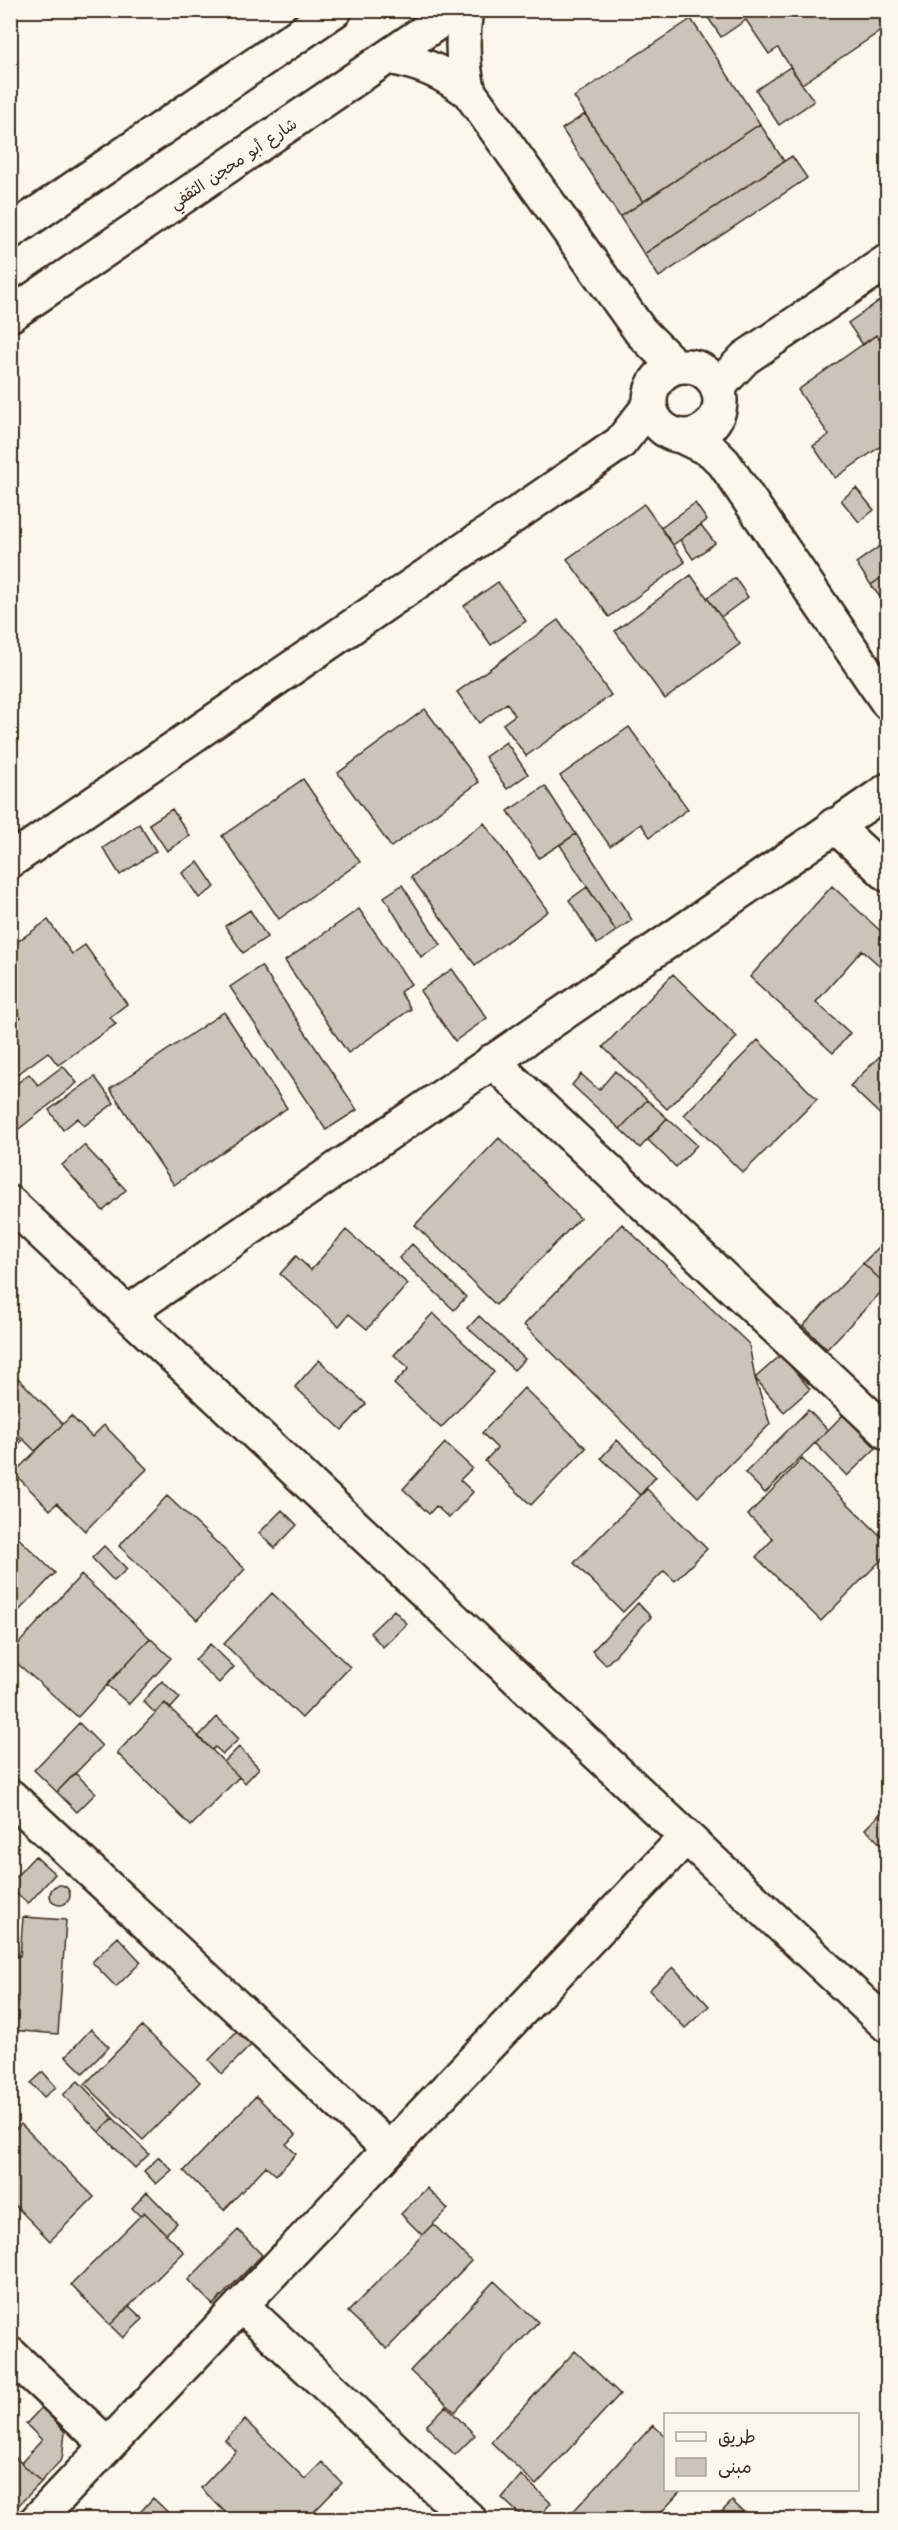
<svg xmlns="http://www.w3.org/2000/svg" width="898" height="2530" font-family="Kalam,'Playpen Sans Arabic',sans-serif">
<rect width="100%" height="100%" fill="#fbf7ec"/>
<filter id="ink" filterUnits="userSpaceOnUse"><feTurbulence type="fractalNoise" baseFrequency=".0167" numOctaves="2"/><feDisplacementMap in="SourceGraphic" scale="12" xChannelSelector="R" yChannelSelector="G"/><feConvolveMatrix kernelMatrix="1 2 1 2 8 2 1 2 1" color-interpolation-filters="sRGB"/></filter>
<g filter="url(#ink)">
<path fill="#ccc4b9" stroke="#3b2a1e" stroke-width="1.5" d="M703,10H873L885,28L802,84L778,48L769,54L746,20L721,37Z
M691,19L760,124L643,202L574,97Z
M790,67L814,101L779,125L756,90Z
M585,114L643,202L620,217L562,129Z
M760,124L784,161L644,254L620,217Z
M792,156L807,178L659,277L644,254Z
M882,299L888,307V351L876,335L863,345L848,323Z
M876,335L888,351V441L835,478L813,446L829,435L798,390Z
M856,488L874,510L859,522L841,500Z
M695,503L707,520L673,545L661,528Z
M644,504L685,562L609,617L567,559Z
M701,525L715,543L693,559L680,540Z
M886,542L888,573L871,585L856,563Z
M888,573V596L882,600L871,585Z
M691,575L740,644L665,699L615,631Z
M735,578L748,597L721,617L707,598Z
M498,582L526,621L491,645L464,606Z
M558,620L611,695L526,756L503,724L515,715L507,703L479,723L457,692Z
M425,709L479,782L391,847L338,773Z
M629,727L688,809L650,837L641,824L610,846L560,776Z
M506,742L528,774L507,789L485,757Z
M303,779L360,862L279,919L222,836Z
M545,786L576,834L539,858L508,811Z
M172,809L190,836L167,851L149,824Z
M484,823L548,911L475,965L411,877Z
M139,824L156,851L120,875L103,848Z
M576,834L632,920L616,931L560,845Z
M198,862L215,887L199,898L182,873Z
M402,885L441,945L421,957L384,897Z
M832,886L888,938V973L862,950L816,1002L850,1033L833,1053L750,977Z
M587,887L616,931L597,944L569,900Z
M359,909L411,984L400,992L411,1009L348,1053L285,961Z
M250,910L267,937L243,953L225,926Z
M48,920L72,954L85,945L127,1004L110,1017L116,1024L58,1065L48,1052L15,1076L10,1070V1025L21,1017L10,1002V947Z
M261,966L357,1110L326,1130L230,987Z
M452,969L487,1018L455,1041L420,991Z
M673,974L737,1037L667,1109L603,1047Z
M224,1012L287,1108L174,1185L110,1089Z
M758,1040L817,1099L743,1173L684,1115Z
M888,1048V1122L850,1086Z
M63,1066L77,1083L15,1132L10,1127V1089L29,1074L38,1085Z
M615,1071L647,1100L620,1129L572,1085L581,1074L599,1090Z
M95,1077L114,1103L84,1126L78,1118L63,1130L49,1110Z
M647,1100L667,1118L640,1148L620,1129Z
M667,1118L697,1145L676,1167L648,1140Z
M499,1138L580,1218L496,1305L415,1225Z
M84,1145L126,1190L103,1211L62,1165Z
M622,1224L749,1344L755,1378L770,1424L698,1497L524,1325Z
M346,1230L408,1284L367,1329L349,1314L339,1326L280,1274L296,1256L311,1270Z
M888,1238V1286H887L863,1263Z
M412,1244L466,1297L454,1310L399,1258Z
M863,1263L887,1286L827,1349L803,1326Z
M433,1313L494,1372L441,1428L394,1384L409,1368L394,1355Z
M479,1316L525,1359L514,1370L468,1328Z
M781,1355L810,1389L784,1412L755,1378Z
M319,1360L366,1404L342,1430L295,1387Z
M18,1378L63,1424L35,1451L10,1426V1386Z
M524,1388L586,1448L531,1505L485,1461L497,1448L482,1433Z
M808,1410L828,1430L765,1493L745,1473Z
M843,1415L876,1448L847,1476L815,1443Z
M71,1416L92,1437L104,1425L147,1469L85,1531L57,1503L50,1510L14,1473Z
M10,1430L22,1441L10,1453Z
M617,1440L656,1477L640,1495L601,1458Z
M445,1443L472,1468L460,1480L473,1492L449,1518L436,1506L429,1514L403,1489Z
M802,1459L888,1543V1553L821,1621L756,1557L773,1539L748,1515Z
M647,1489L707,1549L675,1581L664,1571L623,1612L574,1563Z
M167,1496L245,1569L197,1620L119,1546Z
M282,1510L297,1525L275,1548L259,1533Z
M10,1530L55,1573L10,1620Z
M104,1546L127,1569L114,1581L92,1558Z
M81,1575L150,1638L78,1717L10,1657V1653Z
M272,1593L350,1667L302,1718L224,1644Z
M638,1603L651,1617L606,1665L592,1651Z
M394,1610L407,1624L383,1647L370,1633Z
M150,1638L171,1658L129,1704L107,1685Z
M210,1644L234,1667L219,1683L195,1660Z
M162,1681L180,1698L170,1709L165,1703L155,1713L143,1701Z
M165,1703L239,1777L191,1826L117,1753Z
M217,1717L239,1739L223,1754L215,1747L212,1750L198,1737Z
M79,1723L102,1746L57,1792L34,1770Z
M239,1747L259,1768L245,1783L224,1762Z
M75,1773L96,1793L77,1812L57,1792Z
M888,1806V1851L865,1829Z
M35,1856L55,1874L28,1904L10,1887V1883Z
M50 1895a10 10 0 1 1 20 0a10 10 0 1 1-20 0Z
M23,1917L66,1920L58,2034L10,2030V1955L20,1956Z
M118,1937L141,1962L116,1987L92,1962Z
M673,1967L709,2006L685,2028L649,1990Z
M142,2026L200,2082L143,2140L85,2084Z
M91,2029L109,2047L83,2073L66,2056Z
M238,2030L252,2044L222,2074L209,2060Z
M43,2072L56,2087L44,2097L31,2083Z
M78,2081L113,2118L99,2132L63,2095Z
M256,2096L296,2135L286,2144L296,2154L276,2175L266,2166L224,2210L184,2171Z
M113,2118L149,2154L135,2168L99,2132Z
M21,2124L94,2197L50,2241L10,2200V2134Z
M159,2157L172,2170L156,2184L144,2171Z
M427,2188L448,2209L422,2235L401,2214Z
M147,2192L177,2223L166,2234L144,2212L140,2216L132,2208Z
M144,2212L184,2252L110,2325L71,2285Z
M433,2224L471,2261L387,2349L348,2312Z
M238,2230L262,2255L213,2305L188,2280Z
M494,2281L538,2322L455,2412L410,2371Z
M129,2306L143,2319L123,2338L110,2325Z
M575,2351L620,2394L536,2485L491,2442Z
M446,2406L475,2435L455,2455L426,2426Z
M42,2407L65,2432L62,2459L41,2482L21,2463L42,2440L26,2424Z
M245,2420L305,2479L322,2462L342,2483L306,2520H233L201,2488L236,2451L225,2440Z
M653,2425L666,2437V2490H682L654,2520H571L568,2517Z
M15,2457L41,2482L10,2514V2462Z
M521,2475L551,2503L536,2520H526L502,2498Z
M153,2498L176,2520H133Z
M732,2501L752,2520H714Z"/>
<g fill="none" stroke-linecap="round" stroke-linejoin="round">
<defs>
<path id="minor" d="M466,10C461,39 462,64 469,92
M389,57C421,63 443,72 469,92L641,332L676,367
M650 401a35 35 0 1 1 70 0a35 35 0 1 1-70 0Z
M718,391L725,379L745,358L888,261
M681,436L712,451L724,463L888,703
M834,825L888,875
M10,861L620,443L650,405
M492,1061L888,1433
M10,1203L888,2026
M127,1313L888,790
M10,1796L389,2149
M241,2305L470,2520
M10,2354L108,2445
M37,2520L686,1837"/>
<path id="tertiary" d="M10,232L335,10
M10,315L456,10"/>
</defs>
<use href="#minor" stroke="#3b2a1e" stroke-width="38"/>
<use href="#tertiary" stroke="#3b2a1e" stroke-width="38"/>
<use href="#minor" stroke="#fbf7ec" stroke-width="33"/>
<use href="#tertiary" stroke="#fbf7ec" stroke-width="33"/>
</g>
</g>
<g text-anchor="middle" stroke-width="4.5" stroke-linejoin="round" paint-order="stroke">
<g font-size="16" fill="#3b2a1e" stroke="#fbf7ec">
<text transform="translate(233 163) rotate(-34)" y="6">شارع أبو محجن الثقفي</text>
</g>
</g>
<rect width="898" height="2530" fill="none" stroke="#fbf7ec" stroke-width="36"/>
<rect x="18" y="18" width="862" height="2494" fill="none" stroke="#3b2a1e" stroke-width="2" filter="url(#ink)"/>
<rect x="664" y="2413" width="195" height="78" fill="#fbf7ec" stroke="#aea59a" stroke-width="1.5"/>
<rect x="676" y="2432" width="30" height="9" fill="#fbf7ec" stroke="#aea59a" stroke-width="1.5"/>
<text x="718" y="2443" font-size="18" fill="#3b2a1e">طريق</text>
<rect x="676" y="2458" width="30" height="18" fill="#ccc4b9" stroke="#aea59a" stroke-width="1.5"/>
<text x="718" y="2473" font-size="18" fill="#3b2a1e">مبنى</text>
</svg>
